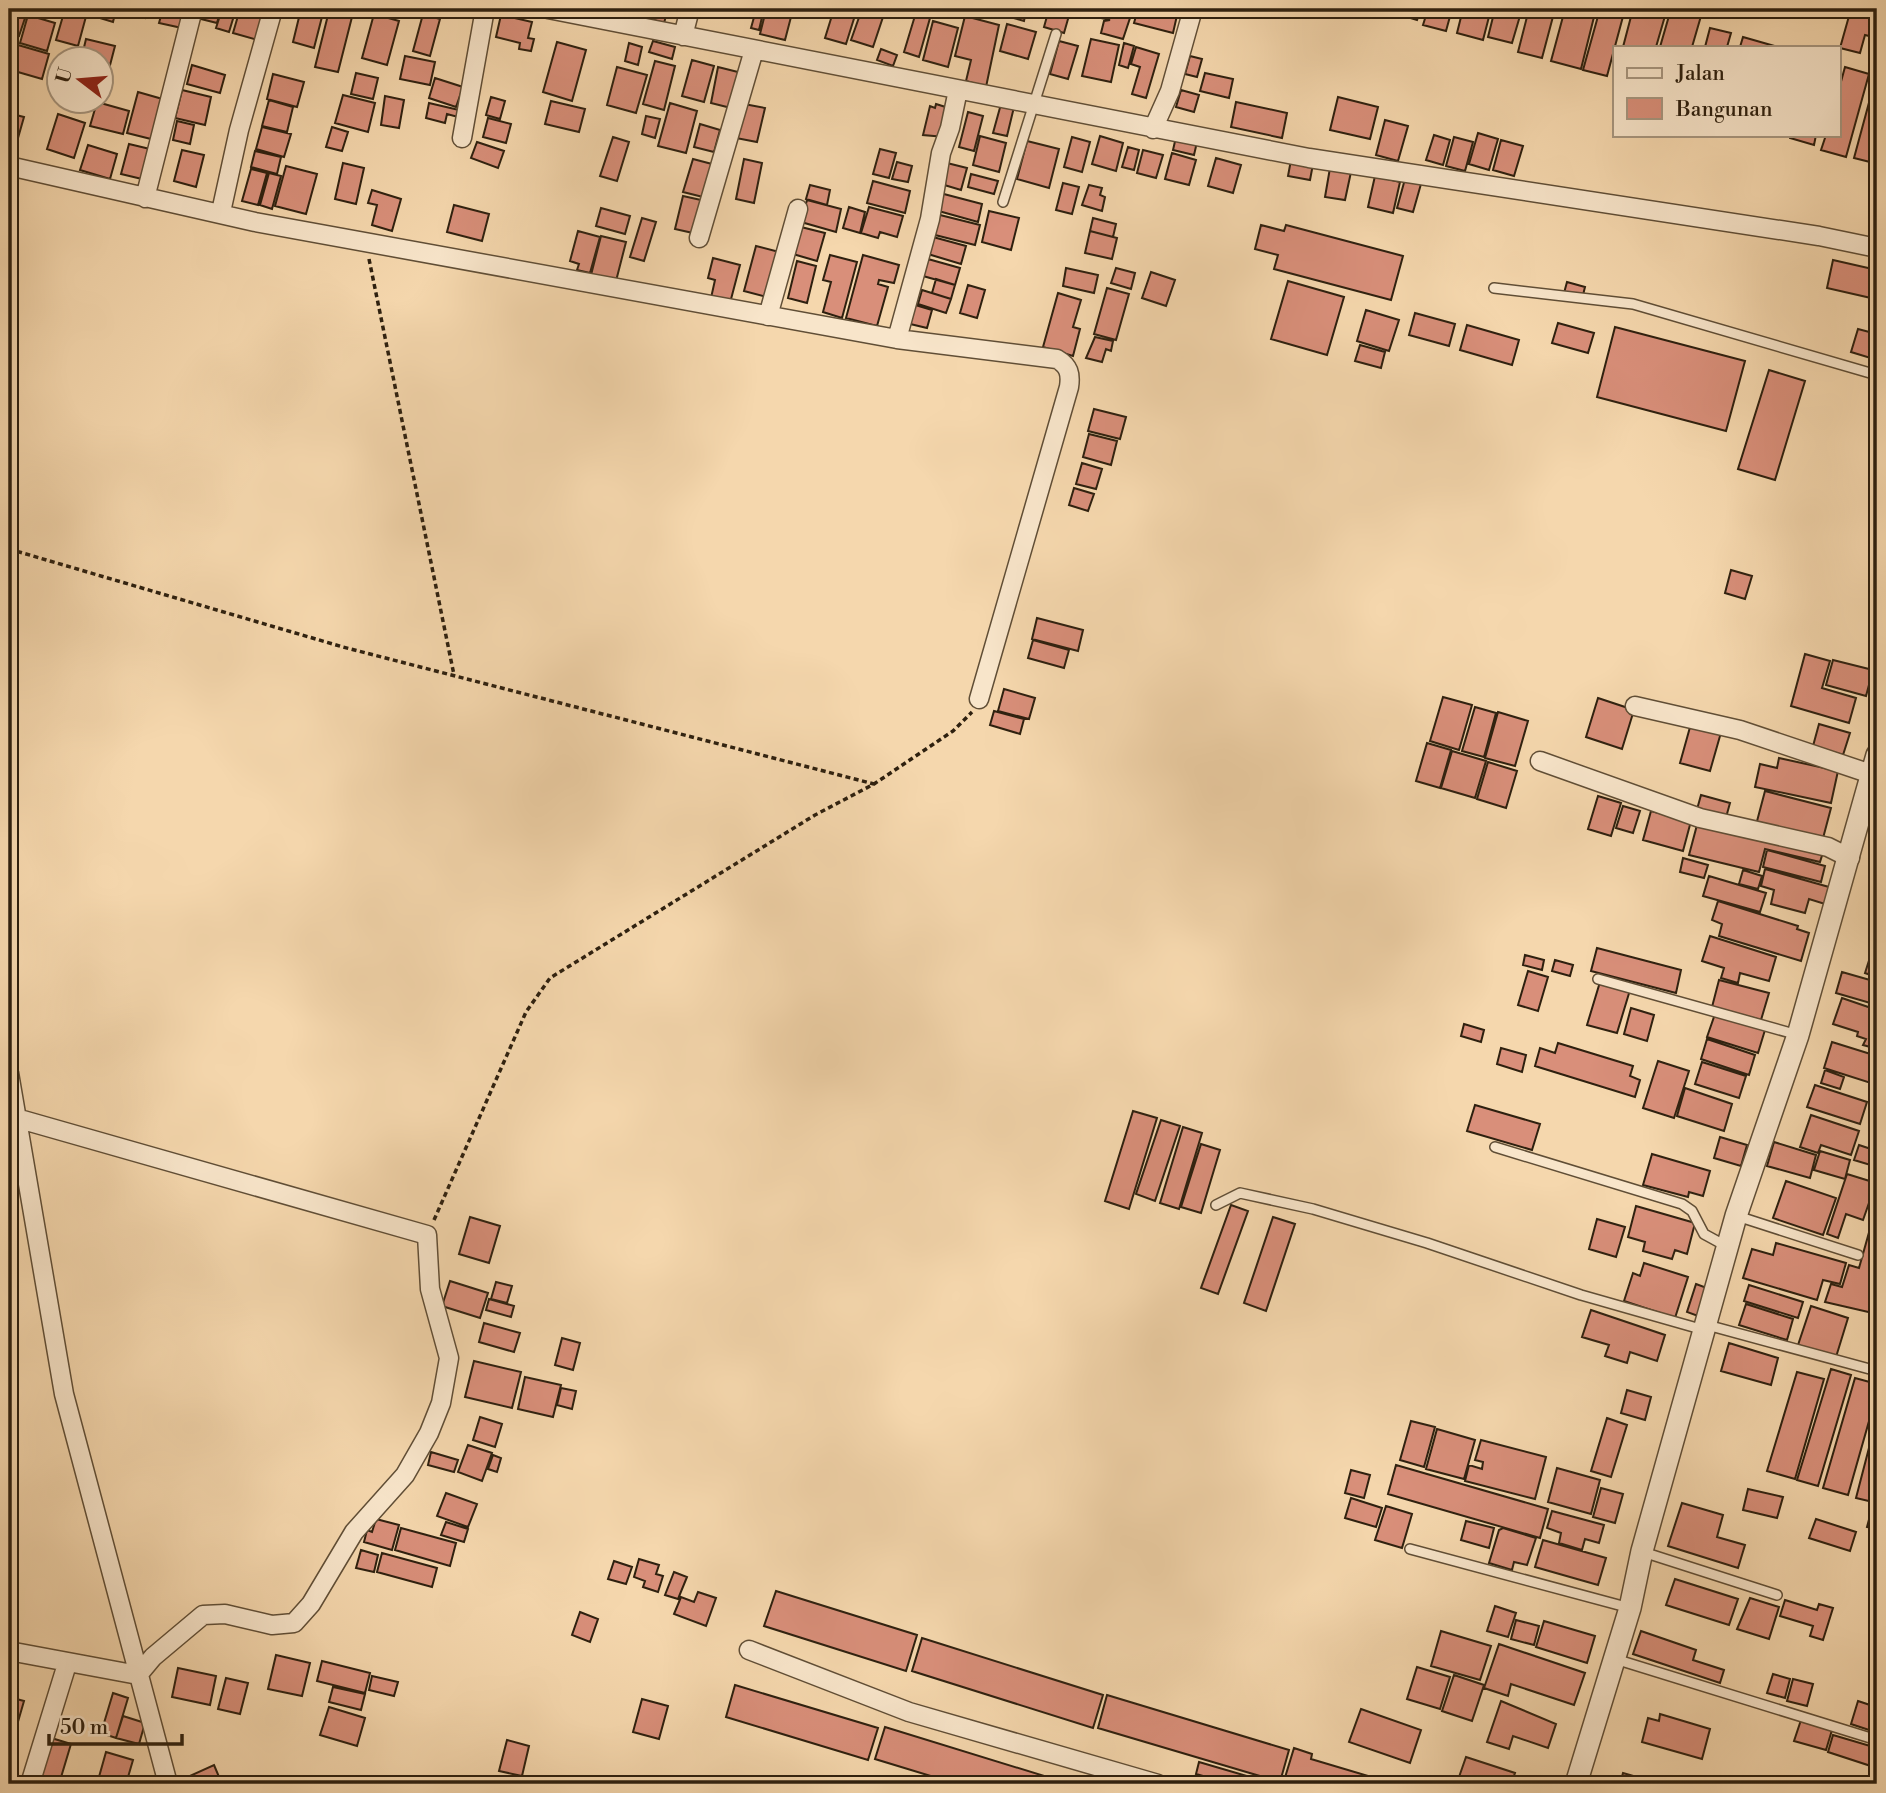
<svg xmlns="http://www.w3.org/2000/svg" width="1886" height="1793" font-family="'Libre Bodoni',serif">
<rect width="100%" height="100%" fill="#f5d7ad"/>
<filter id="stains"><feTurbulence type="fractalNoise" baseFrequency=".00286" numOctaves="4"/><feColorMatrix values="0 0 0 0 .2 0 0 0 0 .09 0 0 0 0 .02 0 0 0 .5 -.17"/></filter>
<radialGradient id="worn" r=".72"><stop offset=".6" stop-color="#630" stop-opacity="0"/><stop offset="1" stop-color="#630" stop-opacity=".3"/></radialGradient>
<path fill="#d98f7a" stroke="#2e200f" stroke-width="2" d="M9,9H28L19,36L9,33Z
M65,9H88L78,46L56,40Z
M102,9H148L145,18L116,10L113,22L100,18Z
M163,9H187L182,28L159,23Z
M200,9H221L217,23L197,18Z
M222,9H236L229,32L216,28Z
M240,9H267L258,40L233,33Z
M301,9H324L314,48L293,42Z
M643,9H668L664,23L640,16Z
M834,9H857L846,44L825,38Z
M862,9L884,14L873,47L851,40Z
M917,9L932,11L919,57L904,52Z
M981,9H1037L1036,14L1026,11L1024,21Z
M1049,9H1085L1083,16L1070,12L1064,33L1044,27Z
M1103,9H1133L1123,39L1101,33L1104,21L1110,20L1101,18Z
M1138,9L1178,11L1173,33L1134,23Z
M1381,9H1421L1417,20Z
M1428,9H1452L1446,31L1423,25Z
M1463,9H1491L1483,40L1457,33Z
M1495,9H1522L1512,43L1488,37Z
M1529,9H1555L1542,58L1518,52Z
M1565,9H1596L1581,69L1551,61Z
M1600,9H1625L1607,76L1583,70Z
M1633,9H1667L1656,47H1623Z
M1671,9L1701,16L1692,47H1660Z
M1851,9H1877V38L1865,35L1860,53L1840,48Z
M756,10L763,13L759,30L751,28Z
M766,10L791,17L785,40L760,34Z
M329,11L352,17L338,72L315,67Z
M374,14L399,21L387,65L362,58Z
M423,14L440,19L430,56L413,51Z
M28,15L55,23L47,51L20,43Z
M501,15L532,22L528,38L534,39L531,51L519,49L520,43L496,37Z
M965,16L999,25L986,87L966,81L971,60L955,56Z
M933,21L958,28L948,67L923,60Z
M1007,24L1036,32L1028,59L1000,51Z
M1710,28L1731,33L1727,47H1705Z
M1743,37L1778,47H1740Z
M86,39L115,46L109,69L102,67V60H81Z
M1091,39L1119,45L1111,82L1082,76Z
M653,41L675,47L672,59L649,52Z
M1059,41L1078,46L1068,79L1050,74Z
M557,42L586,50L572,101L543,92Z
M629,43L642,47L638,65L625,61Z
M1124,43L1134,46L1128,68L1119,65Z
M18,45L49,54L42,79L11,70Z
M1136,47L1159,54L1146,98L1132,94L1140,67L1131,64Z
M881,49L897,55L893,66L877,60Z
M405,56L435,62L430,85L400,79Z
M1190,56L1202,59L1197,77L1185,74Z
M692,60L714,66L704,102L682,96Z
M655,61L675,66L664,110L643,104Z
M192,65L225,75L220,93L187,84Z
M617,67L647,75L636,113L607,105Z
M718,67L738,72L731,108L711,103Z
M1845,67L1869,74L1846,157L1821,150L1826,135H1839V89Z
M356,73L378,78L373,99L351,94Z
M1205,73L1233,79L1229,98L1200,91Z
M1877,73V150L1874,163L1854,158Z
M273,74L304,82L297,107L267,99Z
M435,78L463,87L456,107L429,98Z
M182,90L211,97L205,125L175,118Z
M1181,90L1199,95L1194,112L1176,107Z
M138,92L166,100L155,140L127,133Z
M343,95L375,103L368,132L335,123Z
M385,96L404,100L399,128L381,125Z
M491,97L505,101L500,119L486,115Z
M1338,97L1378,107L1370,139L1330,130Z
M269,100L293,107L287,132L262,126Z
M551,101L585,109L579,132L545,124Z
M97,102L129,111L123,134L90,126Z
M1236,102L1287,113L1282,138L1231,127Z
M429,103L459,110L458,117L447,114L445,123L426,118Z
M670,103L697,111L686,153L658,146Z
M744,104L765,108L757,142L736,138Z
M936,104L952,109L945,137L923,135L930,106L935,108Z
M1001,104L1014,107L1007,136L993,133Z
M968,112L983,116L974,151L959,147Z
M12,114L24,117L18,138L14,136L10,149L9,118Z
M58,114L85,123L74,158L47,149Z
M646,116L660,119L655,138L642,134Z
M488,118L511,124L506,143L483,137Z
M1385,120L1408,126L1398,161L1376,155Z
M177,121L194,125L190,144L173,140Z
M700,124L720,130L714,152L694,147Z
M262,127L291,134L284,157L256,149Z
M332,127L348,132L342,151L326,147Z
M1478,133L1498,139L1489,170L1469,164Z
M1434,135L1450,140L1443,165L1426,160Z
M1790,135H1816L1814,145L1790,138Z
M980,136L1006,143L999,172L973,165Z
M1100,136L1123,143L1116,171L1092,164Z
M613,137L629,142L617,181L600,176Z
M1072,137L1090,142L1082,172L1064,167Z
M1176,137L1197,142L1194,155L1173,150Z
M1454,137L1473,142L1465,171L1446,166Z
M1501,140L1523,146L1514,176L1493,170Z
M1027,141L1059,149L1049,188L1017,179Z
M477,142L504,151L498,168L471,158Z
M129,144L150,149L142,179L121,174Z
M88,145L117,154L110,179L80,170Z
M1128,147L1139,150L1134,170L1122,167Z
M880,149L896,153L889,178L873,174Z
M182,150L204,155L196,187L174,181Z
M1143,150L1163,155L1156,178L1137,173Z
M255,151L281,157L277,174L251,167Z
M1172,153L1196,160L1189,185L1165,179Z
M1216,158L1241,165L1233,193L1208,186Z
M693,159L712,164L703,197L683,192Z
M744,159L762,163L754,203L736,199Z
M1291,160L1313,164L1310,180L1288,176Z
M897,162L912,166L908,182L892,179Z
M343,163L364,168L356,204L335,199Z
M947,163L967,168L961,190L941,184Z
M286,166L317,174L306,214L275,206Z
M1330,168L1351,172L1345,200L1325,197Z
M251,169L267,173L258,205L242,201Z
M269,173L281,176L272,209L260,205Z
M971,174L998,181L994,194L968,187Z
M1375,176L1400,182L1393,213L1368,207Z
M1405,179L1421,184L1413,212L1397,208Z
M873,181L910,191L905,213L867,203Z
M1063,183L1079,187L1072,214L1056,210Z
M810,185L830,190L827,205L806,199Z
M1089,185L1102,188L1100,195L1105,197L1102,211L1082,205Z
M372,190L401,199L392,231L372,225L377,205L368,203Z
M940,193L982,204L978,222L935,210Z
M683,196L701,200L693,233L675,229Z
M807,200L841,209L836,232L801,222Z
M454,205L489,214L482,241L447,232Z
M849,207L865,212L860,233L843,228Z
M869,207L903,216L897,237L880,232L878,238L861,233Z
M601,208L630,216L625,234L596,226Z
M989,211L1019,218L1011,250L982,242Z
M936,214L980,225L975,245L931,234Z
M642,218L656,222L644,261L630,257Z
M1093,218L1116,224L1113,237L1090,231Z
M1261,225L1284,231L1286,225L1403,256L1391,300L1274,269L1278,255L1255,249Z
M801,227L825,233L817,261L793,254Z
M578,231L600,237L590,273L577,270L579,264L570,261Z
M1090,231L1117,238L1112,259L1085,253Z
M601,236L626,242L616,281L591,275Z
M933,237L966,246L961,264L928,254Z
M756,246L783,253L771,298L744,291Z
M830,255L857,262L842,318L823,312L831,282L823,280Z
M863,255L899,265L894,283L879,280L878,284L888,287L877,326L846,318Z
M713,258L740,265L730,303L711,298L715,280L708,278Z
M928,259L960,268L955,285L923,276Z
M1833,260L1877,270L1871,298L1827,288Z
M797,261L816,266L807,303L788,298Z
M1066,268L1098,275L1094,293L1063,286Z
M1116,268L1135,273L1131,289L1111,283Z
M1151,272L1175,280L1166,306L1142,298Z
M936,279L955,285L951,299L932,293Z
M1288,281L1344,297L1327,355L1271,339Z
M1567,282L1585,287L1582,299L1564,293Z
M968,285L985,290L977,318L960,313Z
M1107,288L1129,294L1116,340L1094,334Z
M922,290L951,299L946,313L918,304Z
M1058,293L1081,300L1073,327L1080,329L1073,356L1043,347Z
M912,304L932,310L927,328L906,323Z
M1366,310L1399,320L1389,351L1357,341Z
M1415,313L1455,324L1449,346L1409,335Z
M1558,323L1594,333L1588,353L1552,343Z
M1467,325L1519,340L1512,365L1460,350Z
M1615,327L1745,361L1726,431L1597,397Z
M1858,329L1877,334V360L1851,352Z
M1095,337L1113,341L1111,351L1106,349L1102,362L1086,358Z
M1360,345L1385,352L1381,368L1355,361Z
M1769,370L1805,381L1775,480L1738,469Z
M1094,409L1126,417L1120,439L1088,431Z
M1089,434L1117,441L1111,465L1083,457Z
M1082,463L1102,469L1096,489L1076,484Z
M1074,488L1094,494L1088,511L1069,505Z
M1731,570L1752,576L1745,599L1725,593Z
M1037,618L1083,630L1078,651L1032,639Z
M1033,640L1069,650L1064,668L1028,658Z
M1805,654L1830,661L1822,688L1856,698L1849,723L1791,706Z
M1833,660L1873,670L1866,696L1826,685Z
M1004,689L1035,698L1029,719L998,711Z
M1443,697L1472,705L1459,750L1430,741Z
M1598,698L1634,710L1622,749L1586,737Z
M1475,707L1496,713L1484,757L1462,751Z
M994,711L1024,719L1020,734L990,725Z
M1498,712L1528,721L1515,766L1485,758Z
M1692,720L1722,729L1710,771L1680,763Z
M1819,724L1850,733L1843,755L1813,746Z
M1427,743L1451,750L1440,788L1416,781Z
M1452,751L1486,761L1475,798L1441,788Z
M1779,758L1838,771L1831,803L1755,787L1760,764L1777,768Z
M1488,762L1517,771L1506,808L1477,799Z
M1765,791L1831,808L1822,842L1756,825Z
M1701,795L1730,803L1725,821L1696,813Z
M1598,796L1621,803L1611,836L1588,829Z
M1623,806L1640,811L1633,833L1616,828Z
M1651,811L1691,821L1683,851L1643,840Z
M1697,825L1824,849L1820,862L1765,849L1759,872L1689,855Z
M1767,850L1825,866L1821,882L1763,867Z
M1683,858L1708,865L1704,878L1680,872Z
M1765,869L1829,887L1825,904L1809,899L1805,913L1771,904L1774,890L1761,886Z
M1743,870L1762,876L1758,889L1739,884Z
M1709,876L1766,893L1760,912L1703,896Z
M1718,901L1798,926L1797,929L1809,933L1801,961L1719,936L1722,924L1712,920Z
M1710,936L1776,957L1769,981L1740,973L1738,983L1721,978L1724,968L1702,961Z
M1597,948L1681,970L1676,993L1591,971Z
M1873,948L1877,949V977L1865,973Z
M1525,955L1544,960L1542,970L1523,965Z
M1555,960L1573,965L1570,976L1552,971Z
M1528,971L1548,977L1538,1011L1518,1005Z
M1842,972L1877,982V1005L1836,993Z
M1719,980L1769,993L1761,1020L1712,1007Z
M1600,982L1630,990L1617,1033L1587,1025Z
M1842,998L1877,1010L1874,1048L1863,1045L1866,1039L1857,1036L1858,1032L1833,1024Z
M1631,1008L1654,1015L1647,1041L1624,1034Z
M1715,1014L1765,1030L1758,1053L1707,1037Z
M1464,1024L1484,1030L1481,1042L1461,1036Z
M1707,1039L1755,1055L1749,1075L1701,1059Z
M1832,1042L1877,1056V1085L1824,1068Z
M1558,1043L1633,1066L1630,1076L1640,1080L1635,1097L1535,1066L1540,1048L1555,1053Z
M1501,1048L1526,1055L1522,1072L1497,1064Z
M1658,1061L1689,1071L1674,1118L1643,1108Z
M1702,1062L1746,1076L1739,1098L1695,1084Z
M1825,1070L1844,1077L1840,1089L1821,1083Z
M1815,1085L1867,1102L1860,1124L1807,1107Z
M1685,1088L1732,1104L1724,1131L1677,1116Z
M1475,1105L1540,1124L1532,1150L1467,1131Z
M1133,1111L1157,1118L1129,1209L1105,1201Z
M1811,1115L1859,1131L1851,1155L1821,1145L1818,1153L1800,1147Z
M1161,1120L1180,1126L1155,1201L1136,1194Z
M1183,1127L1202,1133L1179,1209L1160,1203Z
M1720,1137L1747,1145L1741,1166L1714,1158Z
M1774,1142L1816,1155L1810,1178L1767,1166Z
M1201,1144L1220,1150L1201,1213L1181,1207Z
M1859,1145L1877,1151V1167L1854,1160Z
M1820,1151L1850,1160L1845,1179L1814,1170Z
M1652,1154L1710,1171L1703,1196L1689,1192L1688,1197L1643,1185Z
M1847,1174L1876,1183L1863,1220L1846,1214L1838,1238L1827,1234Z
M1786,1181L1836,1198L1823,1235L1773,1218Z
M1877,1204V1314L1825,1302L1831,1284L1842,1287L1849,1265L1859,1268Z
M1231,1205L1248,1211L1218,1294L1201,1288Z
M1636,1206L1695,1223L1687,1254L1675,1250L1672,1259L1643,1251L1645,1242L1628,1237Z
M470,1217L500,1226L489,1263L459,1254Z
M1273,1217L1295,1224L1266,1311L1244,1303Z
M1597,1219L1625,1227L1616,1257L1589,1249Z
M1776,1243L1846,1263L1840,1284L1823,1280L1817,1300L1743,1278L1752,1249L1773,1255Z
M1644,1263L1688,1277L1675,1318L1624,1301L1633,1273L1640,1276Z
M450,1281L488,1293L480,1318L442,1306Z
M496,1282L512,1286L507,1303L491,1299Z
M1696,1284L1707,1288L1698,1316L1687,1312Z
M1749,1285L1803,1302L1798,1318L1744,1301Z
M489,1299L514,1306L511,1317L486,1310Z
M1746,1304L1793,1319L1787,1340L1739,1325Z
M1811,1306L1848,1318L1836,1357L1798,1345Z
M1591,1310L1665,1335L1657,1361L1630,1352L1627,1363L1605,1356L1609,1345L1582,1337Z
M484,1323L520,1333L514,1352L479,1342Z
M562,1338L580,1343L573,1370L555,1365Z
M1729,1343L1778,1358L1771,1385L1721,1371Z
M474,1361L521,1372L512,1408L465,1397Z
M1831,1369L1851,1375L1818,1486L1797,1480Z
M1797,1372L1824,1379L1795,1479L1767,1471Z
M525,1377L561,1385L553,1417L518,1409Z
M1855,1378L1877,1384V1393L1848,1495L1823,1488Z
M561,1388L576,1391L572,1409L557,1405Z
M1627,1390L1651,1397L1645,1420L1621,1413Z
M480,1417L502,1424L495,1447L473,1440Z
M1877,1417V1503L1856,1498Z
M1607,1418L1627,1425L1611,1477L1591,1471Z
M1411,1421L1435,1427L1424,1467L1400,1460Z
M1437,1429L1475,1440L1464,1479L1426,1469Z
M1481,1440L1546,1457L1535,1499L1465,1481L1469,1465L1482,1469L1483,1462L1475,1460Z
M468,1445L492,1453L482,1481L458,1472Z
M431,1452L458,1460L454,1472L428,1465Z
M493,1455L501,1458L497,1472L488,1469Z
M1396,1465L1548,1509L1540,1538L1388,1494Z
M1557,1468L1600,1480L1591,1514L1548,1502Z
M1351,1470L1370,1475L1364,1498L1345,1493Z
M1601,1488L1623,1494L1615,1523L1593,1517Z
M1748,1489L1783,1497L1777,1518L1743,1510Z
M446,1493L477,1504L468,1527L437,1516Z
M1351,1498L1382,1508L1376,1527L1345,1518Z
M1682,1503L1723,1515L1717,1537L1745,1545L1738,1568L1668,1546Z
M1386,1506L1412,1514L1402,1548L1375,1540Z
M1552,1511L1604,1525L1599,1543L1585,1539L1582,1550L1559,1543L1561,1533L1547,1528Z
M1871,1512L1877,1514V1529L1867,1527Z
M376,1519L399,1525L392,1550L364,1542L367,1530L372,1532Z
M1816,1519L1856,1532L1850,1551L1809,1538Z
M1466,1521L1494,1528L1489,1548L1461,1540Z
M446,1522L468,1529L464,1542L441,1535Z
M401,1528L456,1543L450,1566L395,1550Z
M1503,1528L1536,1538L1527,1565L1514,1562L1512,1570L1489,1563L1499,1530Z
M1543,1540L1606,1558L1598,1585L1535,1567Z
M361,1550L378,1555L374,1572L356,1568Z
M382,1553L437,1568L432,1587L377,1572Z
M639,1559L659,1565L656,1574L663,1576L658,1592L643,1587L645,1581L634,1577Z
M614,1561L632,1567L626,1584L608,1579Z
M674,1572L687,1577L678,1599L665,1595Z
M1675,1579L1738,1599L1729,1625L1666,1605Z
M776,1591L917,1635L906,1671L764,1626Z
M698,1592L716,1598L706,1626L674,1614L681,1597L694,1602Z
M1750,1598L1779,1607L1769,1639L1737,1629Z
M1785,1600L1817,1610L1819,1604L1833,1608L1823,1640L1810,1636L1813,1626L1780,1616Z
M1495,1606L1516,1613L1508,1637L1487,1631Z
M580,1612L598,1619L590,1642L572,1635Z
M1516,1620L1539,1626L1534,1645L1511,1639Z
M1544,1621L1595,1636L1587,1663L1536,1647Z
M1441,1631L1491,1646L1480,1680L1431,1666Z
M1641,1631L1696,1650L1693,1660L1724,1670L1720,1683L1633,1654Z
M922,1638L1103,1695L1093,1728L912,1671Z
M1499,1644L1585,1673L1574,1705L1511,1684L1508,1696L1484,1688Z
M276,1655L310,1663L302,1696L268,1689Z
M322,1661L370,1673L365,1693L317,1681Z
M1417,1667L1450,1677L1440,1709L1407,1699Z
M178,1668L216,1676L210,1705L172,1697Z
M1773,1674L1790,1679L1785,1698L1767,1693Z
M1454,1675L1484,1685L1472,1721L1442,1711Z
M372,1676L398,1682L394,1696L369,1690Z
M226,1678L248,1683L240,1714L218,1709Z
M1793,1679L1813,1684L1807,1706L1787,1701Z
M735,1685L878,1728L868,1760L726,1717Z
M333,1687L365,1694L361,1710L329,1702Z
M113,1693L128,1698L116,1738L101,1733Z
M1107,1695L1289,1750L1280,1782L1098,1728Z
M9,1697L24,1701L13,1739L9,1738Z
M642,1699L668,1706L659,1739L633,1732Z
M1501,1701L1556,1724L1548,1748L1513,1736L1509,1749L1487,1742Z
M1858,1701L1876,1707L1869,1730L1851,1724Z
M329,1707L365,1718L357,1746L320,1735Z
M1361,1709L1421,1730L1410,1763L1349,1742Z
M1660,1714L1710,1729L1702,1759L1642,1742L1648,1718L1659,1721Z
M123,1716L145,1723L139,1744L116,1738Z
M1801,1720L1832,1730L1826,1750L1794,1741Z
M885,1727L1067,1783L1066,1784H957L875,1759Z
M1833,1735L1877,1748V1768L1828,1752Z
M48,1737L71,1744L59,1784H34Z
M507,1740L529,1746L522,1776L499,1771Z
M1294,1748L1312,1754L1311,1759L1395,1784H1283Z
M106,1752L133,1760L126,1784H97Z
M1466,1757L1515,1773L1511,1784H1481L1459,1777Z
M1199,1762L1274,1784H1231L1196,1774Z
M214,1765L222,1784H183L181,1780Z
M1623,1773L1661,1784H1620Z"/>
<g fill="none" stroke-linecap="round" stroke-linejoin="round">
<defs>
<path id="service" d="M1003,202L1056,34
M1494,288L1633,304L1877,375
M1598,979L1798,1035
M1495,1147L1682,1204L1692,1211L1704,1234L1726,1246
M1216,1205L1240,1193L1313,1209L1427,1243L1581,1295L1704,1330
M1737,1216L1858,1255
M1707,1325L1877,1371
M1410,1549L1630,1608
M1643,1552L1777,1595
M1615,1659L1877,1740"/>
<path id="minor" d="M548,9L1309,158L1819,236L1877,248
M683,36L690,9
M1153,129L1170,91L1193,9
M462,138L485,9
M9,166L255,222L897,339L1057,359C1069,366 1071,374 1069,387L979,699
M145,198L193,9
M221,212L239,130L273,9
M699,238L754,50
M768,316L798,209
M897,339L930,219L941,153L950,128L958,90
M1635,706L1740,730L1874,775
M1540,761L1700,818L1828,847L1850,858
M9,1073L64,1394L168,1784
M9,1116L427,1235L430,1289L449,1358L441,1403L429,1433L405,1475L354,1532L311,1604L294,1623L272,1625L225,1614L203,1615L153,1657L138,1675L9,1651
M749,1650L909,1712L1158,1784
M30,1784L67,1664"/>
<path id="tertiary" d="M1576,1784L1630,1608L1642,1551L1736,1216L1798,1035L1877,755"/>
</defs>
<use href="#service" stroke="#604e36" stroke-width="12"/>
<use href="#minor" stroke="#604e36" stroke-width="21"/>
<use href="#tertiary" stroke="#604e36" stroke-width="24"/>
<path stroke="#2e200f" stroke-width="3.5" stroke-dasharray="5 3.5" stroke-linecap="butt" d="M369,259L454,675
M9,549L343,647L874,784
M434,1220L526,1012L550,978L815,815L874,784L953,731L972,712"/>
<use href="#service" stroke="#f8e5ca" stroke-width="9"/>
<use href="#minor" stroke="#f8e5ca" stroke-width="18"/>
<use href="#tertiary" stroke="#f8e5ca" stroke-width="21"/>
</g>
<rect width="1886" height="1793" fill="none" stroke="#f5d7ad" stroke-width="35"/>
<rect x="10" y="10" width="1865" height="1772" fill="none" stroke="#2e200f" stroke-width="3.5"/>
<rect x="18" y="18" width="1851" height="1758" fill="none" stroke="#2e200f" stroke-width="2"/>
<rect x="1613" y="46" width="228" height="91" fill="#f8e5ca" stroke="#a7967f" stroke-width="2"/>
<rect x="1627" y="68" width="35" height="10" fill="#f8e5ca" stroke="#a7967f" stroke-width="2"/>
<text x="1676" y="80" font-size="21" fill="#2e200f">Jalan</text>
<rect x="1627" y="98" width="35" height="21" fill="#d98f7a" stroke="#a7967f" stroke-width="2"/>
<text x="1676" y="116" font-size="21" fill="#2e200f">Bangunan</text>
<g transform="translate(80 80) rotate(286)"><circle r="33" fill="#f8e5ca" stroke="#a7967f" stroke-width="2"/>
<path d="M0-5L12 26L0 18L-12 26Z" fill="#8f2418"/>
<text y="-10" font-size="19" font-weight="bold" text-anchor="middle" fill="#2e200f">U</text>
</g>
<path d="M49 1734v10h133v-10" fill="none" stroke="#2e200f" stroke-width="3.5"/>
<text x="60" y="1734" font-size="21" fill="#2e200f" stroke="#f8e5ca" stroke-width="5" paint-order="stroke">50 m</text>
<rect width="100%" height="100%" filter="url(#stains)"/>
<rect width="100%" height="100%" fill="url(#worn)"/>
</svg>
